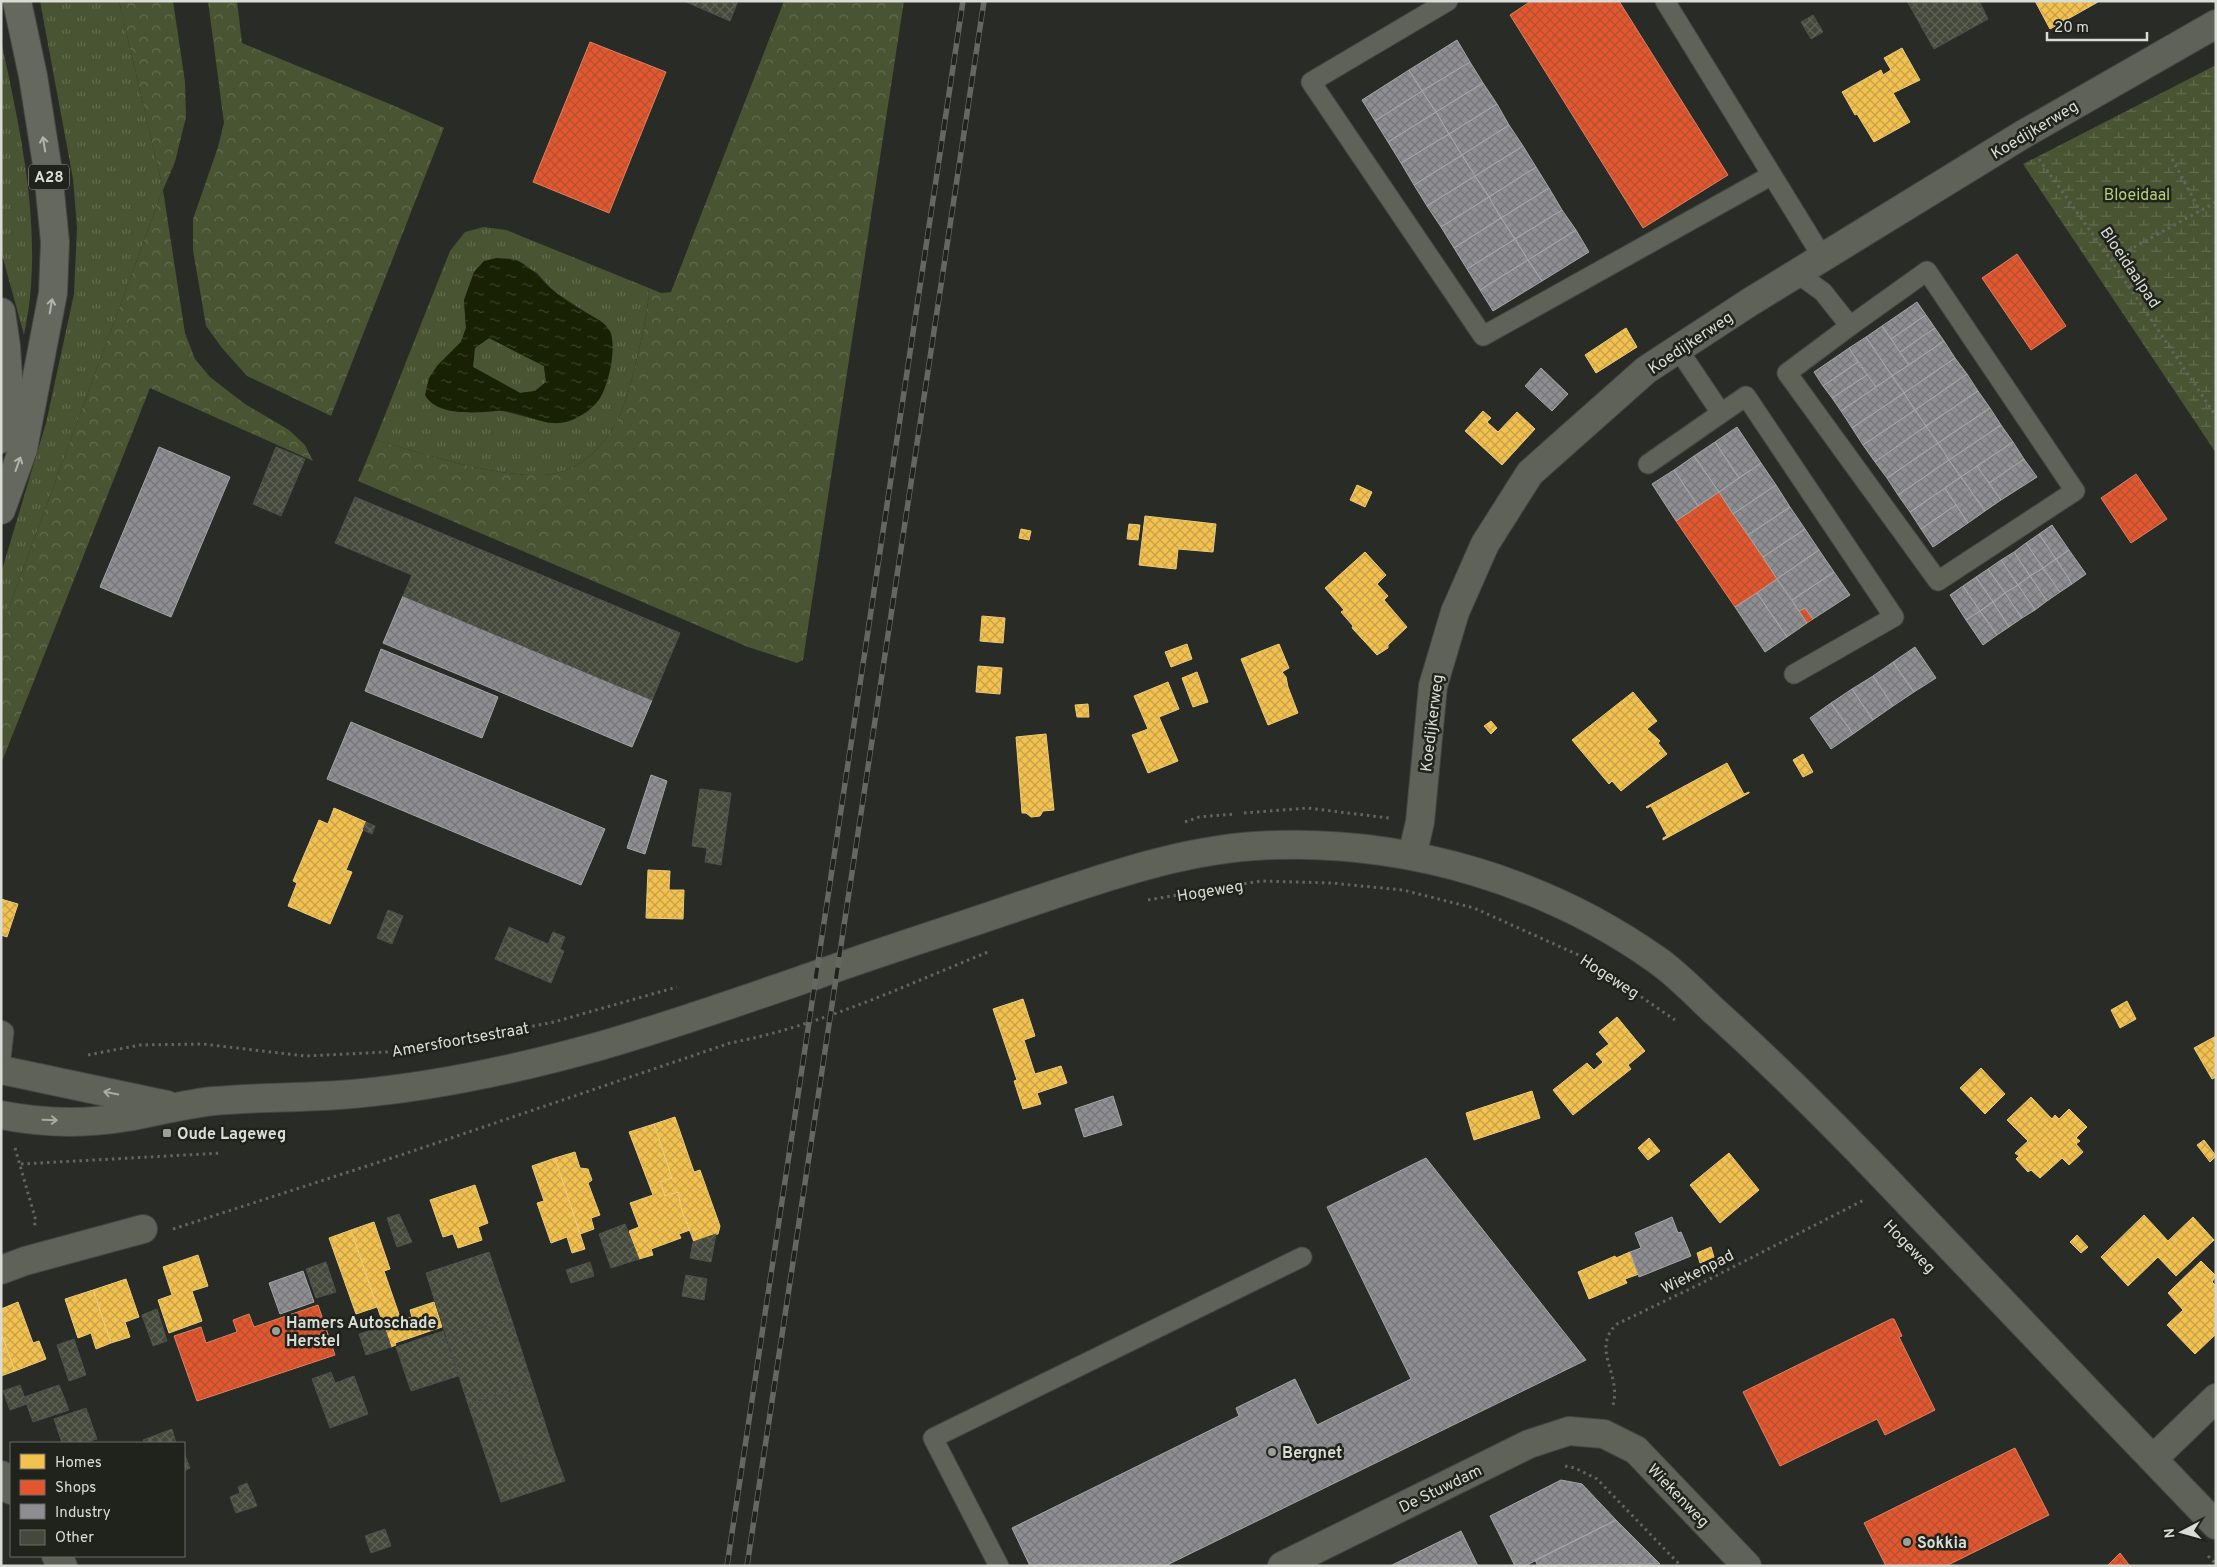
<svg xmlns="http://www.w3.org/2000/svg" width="2217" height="1567" font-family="Overpass,sans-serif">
<defs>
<pattern id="grass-tufts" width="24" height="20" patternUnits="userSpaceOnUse" patternTransform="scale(1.25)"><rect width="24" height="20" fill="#485432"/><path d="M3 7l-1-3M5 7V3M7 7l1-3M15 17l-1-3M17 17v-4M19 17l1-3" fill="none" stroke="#626c4f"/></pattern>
<pattern id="forest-crowns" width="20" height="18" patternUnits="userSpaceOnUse" patternTransform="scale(1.25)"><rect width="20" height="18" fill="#485432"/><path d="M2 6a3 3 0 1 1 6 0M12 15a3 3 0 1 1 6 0" fill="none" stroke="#626c4f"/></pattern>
<pattern id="wetland-marsh" width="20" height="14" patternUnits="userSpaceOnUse" patternTransform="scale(1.25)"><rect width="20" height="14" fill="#485432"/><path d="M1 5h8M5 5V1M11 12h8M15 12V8" fill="none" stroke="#626c4f"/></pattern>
<pattern id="water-ripples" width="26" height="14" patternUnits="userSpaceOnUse" patternTransform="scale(1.25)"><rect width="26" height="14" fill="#182104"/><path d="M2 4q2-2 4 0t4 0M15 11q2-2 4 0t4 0" fill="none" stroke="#394128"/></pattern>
<pattern id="homes-cross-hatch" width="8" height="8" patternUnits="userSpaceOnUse" patternTransform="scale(1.25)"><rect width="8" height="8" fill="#f2c14e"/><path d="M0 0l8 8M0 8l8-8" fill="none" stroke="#c6a14a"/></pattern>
<pattern id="shops-cross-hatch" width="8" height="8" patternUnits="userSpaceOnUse" patternTransform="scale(1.25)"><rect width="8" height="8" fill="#e4572e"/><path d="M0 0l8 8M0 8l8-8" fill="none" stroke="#b35133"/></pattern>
<pattern id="industry-cross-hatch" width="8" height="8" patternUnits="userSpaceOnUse" patternTransform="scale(1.25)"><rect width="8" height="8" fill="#8d8d92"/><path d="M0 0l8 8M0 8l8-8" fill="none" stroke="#767679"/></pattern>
<pattern id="building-cross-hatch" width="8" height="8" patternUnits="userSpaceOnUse" patternTransform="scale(1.25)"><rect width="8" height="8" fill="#45493b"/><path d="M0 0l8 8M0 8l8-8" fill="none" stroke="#5f6357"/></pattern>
</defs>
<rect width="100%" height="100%" fill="#292b26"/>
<path fill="url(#grass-tufts)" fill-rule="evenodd" d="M40,1H119L163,189L1,629V573L46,423L74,294L77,228L73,179Z
M1,40C18,120 37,203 31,286C30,302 27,319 24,335L1,251Z
M484,227L506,230L649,288C648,317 640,345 633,374C624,414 606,455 564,471C520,487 420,452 375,440L450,251L465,232ZM515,260L537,273L553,291L598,320L608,378L600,398L587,412L549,423L499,410L460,412L437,366L461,342L466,328L464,300Z
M489,338L544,366L546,382L535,391L520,393L473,367L474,348Z"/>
<path fill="url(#forest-crowns)" d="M119,1H173L185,82L186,117L175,162L163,190L185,333L195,359L210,377L245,404L289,430L305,445L313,461L150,388L1,764V629L163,189Z
M208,1H237L242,43L397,107L444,128L331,416L247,376L222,348L206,326L193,250V219L218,147L224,123Z
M784,1H904L803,660L797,663L748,647L358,481L375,440C420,452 520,487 564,471C606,455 624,414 633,374C640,345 648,317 649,288L661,293L671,292Z"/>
<path fill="url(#wetland-marsh)" d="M2216,65V453L2023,164Z"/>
<path fill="url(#water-ripples)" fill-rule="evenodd" d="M497,258C503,259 511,258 516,260C533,267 541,281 554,291C562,298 571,304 579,309C589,315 604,320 610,331C617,347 609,384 600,398C594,408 578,419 566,422C542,428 519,408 496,411C475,413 436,416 425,395L429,378L437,366L461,342L466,328L464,300L474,272L484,261ZM489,338L544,366L546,382L535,391L520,393L473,367L475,348Z"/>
<path fill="url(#homes-cross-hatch)" stroke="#ebc977" d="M2035,1H2098V2L2050,29Z
M1902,48L1920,80L1893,93L1910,122L1874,142L1857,114L1855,115L1842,92L1881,70L1883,75L1891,70L1884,58Z
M1626,328L1637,347L1596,373L1585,355Z
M1483,411L1491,418L1487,422L1498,432L1517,412L1535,429L1502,465L1465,431Z
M1357,485L1372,492L1365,507L1350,500Z
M1145,516L1216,524L1213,552L1178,549L1176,569L1139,565Z
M1129,524L1140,525L1138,540L1127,539Z
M1021,529L1031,531L1029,540L1019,538Z
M1365,552L1386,575L1377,584L1388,596L1384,600L1407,627L1388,645V648L1377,655L1352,628L1353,626L1341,612L1344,610L1325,588Z
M982,616L1005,618L1003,643L980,641Z
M1187,644L1192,659L1171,667L1165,652Z
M1279,644L1289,668L1282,672L1286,677L1288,687L1298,713L1268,725L1241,659Z
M978,666L1002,668L1000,694L976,692Z
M1197,672L1208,702L1193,707L1182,678Z
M1168,682L1179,709L1159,717L1178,761L1148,773L1132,735L1148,729L1134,696Z
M1633,692L1657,721L1647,729L1660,741L1658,743L1667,754L1621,791L1612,781L1609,784L1572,740Z
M1088,704L1089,717H1077L1075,705Z
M1491,721L1497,728L1491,734L1484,726Z
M1046,734L1054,810L1043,811L1040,816L1031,817L1026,813H1022L1016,737Z
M1803,754L1813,772L1803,777L1793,760Z
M1727,763L1744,794L1749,792V793L1663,840V838L1667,836L1651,806L1647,808L1646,807Z
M334,808L366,822L346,870L352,872L330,924L288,906L297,883L293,881L319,820L328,824Z
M648,870L670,871L669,890H684L683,919L646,918Z
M1,899L18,904L7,937L1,935Z
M1023,999L1035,1036L1024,1040L1035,1074L1061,1066L1067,1083L1037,1093L1041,1104L1023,1109L1014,1081L1017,1080L993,1009Z
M2127,1001L2136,1019L2120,1028L2111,1010Z
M1617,1017L1645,1051L1628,1065L1631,1069L1573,1115L1553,1090L1587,1063L1594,1070L1603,1062L1596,1054L1609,1044L1599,1032Z
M2216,1036V1077L2212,1079L2194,1048Z
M1981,1068L2005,1094L1985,1114L1960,1088Z
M1532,1091L1540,1118L1474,1140L1466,1113Z
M2031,1097L2052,1119L2055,1115L2059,1119L2069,1109L2087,1127L2076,1138L2080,1141L2076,1144L2083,1152L2069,1165L2062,1158L2040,1178L2031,1170L2028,1172L2016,1159L2019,1156L2015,1153L2028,1141L2007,1120Z
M675,1117L694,1172L700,1170L720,1226L718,1234L694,1242L682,1211L678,1192L665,1196L660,1182L672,1178L654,1124Z
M654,1124L672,1178L660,1182L665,1196L678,1192L682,1211L690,1230L679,1234L681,1238L651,1249L653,1255L639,1259L629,1231L639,1227L630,1203L653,1195L629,1132Z
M1649,1138L1660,1151L1648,1160L1638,1148Z
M2204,1140L2216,1156L2210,1162L2197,1145Z
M575,1152L580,1168L588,1169L592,1180L588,1183L600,1215L591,1218L594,1229L580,1234L555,1158Z
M1729,1153L1759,1190L1720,1223L1690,1185Z
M555,1158L585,1249L572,1253L567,1237L551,1243L537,1203L544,1201L532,1166Z
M475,1185L488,1223L478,1227L482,1240L458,1248L453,1234L443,1237L430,1200Z
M2144,1215L2168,1241L2193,1217L2214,1240L2176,1276L2158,1257L2128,1286L2101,1257Z
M374,1222L390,1269L384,1271L401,1320L412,1317L410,1310L434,1302L442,1327L395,1343L396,1345L391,1347L351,1230Z
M351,1230L377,1307L356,1314L329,1238Z
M2077,1235L2088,1247L2081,1253L2070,1242Z
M1711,1247L1714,1257L1700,1263L1697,1253Z
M1630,1252L1639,1274L1625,1279L1627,1283L1589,1299L1578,1272L1615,1256L1616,1258Z
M198,1255L208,1286L192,1291L202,1321L169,1333L158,1300L172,1295L163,1267Z
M2201,1261L2216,1276L2212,1282L2216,1286V1334L2195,1354L2167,1325L2183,1310L2168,1293Z
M126,1279L139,1317L125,1322L130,1337L111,1343L93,1290Z
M93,1290L111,1343L96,1349L91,1333L78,1338L65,1299Z
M18,1302L33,1343L39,1341L46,1359L15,1371L1,1333V1309Z
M1,1333L15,1371L1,1376Z"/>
<path fill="url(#shops-cross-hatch)" stroke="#e17f60" d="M1531,1H1619L1728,175L1643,228L1510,15Z
M590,42L666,72L609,213L533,182Z
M2017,254L2066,326L2031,350L1982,278Z
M2136,474L2167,519L2131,543L2101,498Z
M1719,492L1777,579L1735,607L1676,521Z
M1805,608L1813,619L1807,623L1799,611Z
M318,1305L335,1355L197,1401L174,1336L201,1327L206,1343L237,1332L233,1320L249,1314L254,1327Z
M1891,1319H1894L1902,1336L1899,1337L1935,1410L1885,1435L1877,1419L1780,1466L1743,1392Z
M2015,1448L2049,1515L1946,1566H1886L1864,1523Z
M2120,1553L2130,1566H2107Z"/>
<path fill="url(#industry-cross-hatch)" stroke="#a4a5a6" d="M1457,40L1470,62L1422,91L1409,70Z
M1470,62L1483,83L1436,112L1422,91Z
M1409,70L1422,91L1375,121L1362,100Z
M1483,83L1497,104L1449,134L1436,112Z
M1422,91L1436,112L1388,142L1375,121Z
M1497,104L1509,125L1462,155L1449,134Z
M1436,112L1449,134L1401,163L1388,142Z
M1509,125L1523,146L1475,176L1462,155Z
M1449,134L1462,155L1414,185L1401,163Z
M1523,146L1536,167L1489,197L1475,176Z
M1462,155L1475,176L1427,206L1414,185Z
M1536,167L1549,188L1501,218L1489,197Z
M1475,176L1489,197L1441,227L1427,206Z
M1549,188L1562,210L1515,239L1501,218Z
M1489,197L1501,218L1454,248L1441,227Z
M1562,210L1576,230L1528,260L1515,239Z
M1501,218L1515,239L1467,269L1454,248Z
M1576,230L1589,252L1542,281L1528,260Z
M1515,239L1528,260L1480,290L1467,269Z
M1528,260L1542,281L1493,311L1480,290Z
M1917,302L1926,315L1891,339L1882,326Z
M1926,315L1935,328L1900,352L1891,339Z
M1882,326L1909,365L1892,376L1866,337Z
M1935,328L1944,341L1909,365L1900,352Z
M1866,337L1892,376L1876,387L1849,348Z
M1944,341L1955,358L1904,393L1892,376Z
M1849,348L1858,362L1823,386L1814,372Z
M1955,358L1967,374L1915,410L1904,393Z
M1858,362L1867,375L1832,398L1823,386Z
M1541,368L1568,394L1552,411L1525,386Z
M1967,374L1978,391L1926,426L1915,410Z
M1867,375L1876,387L1841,411L1832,398Z
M1892,376L1904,393L1852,428L1841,411Z
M1978,391L1990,408L1938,443L1926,426Z
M1904,393L1915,410L1863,445L1852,428Z
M1990,408L2001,425L1949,460L1938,443Z
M1915,410L1926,426L1875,462L1863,445Z
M2001,425L2013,442L1961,477L1949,460Z
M1926,426L1938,443L1887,478L1875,462Z
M1737,427L1761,463L1739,478L1715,442Z
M1715,442L1739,478L1719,492L1694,456Z
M2013,442L2024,459L1989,483L1977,466Z
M1938,443L1949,460L1898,495L1887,478Z
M159,447L230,477L171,617L100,587Z
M1694,456L1719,492L1698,506L1674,470Z
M2024,459L2037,477L2001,500L1989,483Z
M1949,460L1961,477L1910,512L1898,495Z
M1761,463L1776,485L1733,514L1719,492Z
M1977,466L2001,500L1985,511L1961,477Z
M1674,470L1698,506L1676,521L1652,484Z
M1961,477L1985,511L1968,523L1945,488Z
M1776,485L1790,507L1748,535L1733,514Z
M1945,488L1956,505L1921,529L1910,512Z
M1956,505L1968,523L1933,547L1921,529Z
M1790,507L1805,529L1763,557L1748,535Z
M2052,525L2069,550L2056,559L2039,534Z
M1805,529L1819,550L1777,579L1763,557Z
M2039,534L2056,559L2043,568L2026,543Z
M2026,543L2043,568L2030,576L2014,552Z
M1819,550L1834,572L1792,600L1777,579Z
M2069,550L2086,574L2072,584L2056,559Z
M2014,552L2030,576L2018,585L2001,560Z
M2056,559L2072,584L2060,592L2043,568Z
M2001,560L2018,585L2005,593L1988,569Z
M2043,568L2060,592L2047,601L2030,576Z
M1988,569L2005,593L1993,602L1976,577Z
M1834,572L1850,595L1813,619L1805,608L1799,611L1792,600Z
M2030,576L2047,601L2035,610L2018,585Z
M1976,577L1993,602L1980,611L1963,586Z
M1777,579L1807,623L1787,637L1757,593Z
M2018,585L2035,610L2022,618L2005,593Z
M1963,586L1980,611L1966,620L1950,595Z
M1757,593L1787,637L1765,652L1735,607Z
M2005,593L2022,618L2009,627L1993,602Z
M403,596L652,700L632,747L383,643Z
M1993,602L2009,627L1997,635L1980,611Z
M1980,611L1997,635L1983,645L1966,620Z
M1915,647L1936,678L1914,692L1893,662Z
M381,649L498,697L482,738L365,691Z
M1893,662L1914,692L1893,706L1873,676Z
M1873,676L1893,706L1873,720L1852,689Z
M1852,689L1873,720L1853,734L1831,703Z
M1831,703L1853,734L1831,749L1810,718Z
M351,722L605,829L581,885L327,779Z
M651,775L667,781L645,854L627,848Z
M1113,1096L1122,1125L1084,1137L1075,1109Z
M1426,1158L1586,1360L1165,1566H1030L1012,1528L1239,1416L1236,1408L1295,1379L1317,1425L1411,1379L1327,1207Z
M1672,1217L1678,1233L1681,1232L1691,1256L1639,1277L1630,1252L1641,1248L1635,1233Z
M303,1271L314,1302L280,1314L269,1283Z
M1561,1480L1582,1484L1616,1520L1525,1566H1515L1490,1516Z
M1616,1520L1660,1564L1538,1566L1535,1560Z
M1461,1531L1478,1566H1390Z"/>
<path fill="url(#building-cross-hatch)" stroke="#4e504c" d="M684,1H738L730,21Z
M1907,1H1979L1988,19L1934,49Z
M1813,15L1823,32L1811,39L1801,22Z
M276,447L305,459L281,516L253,504Z
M355,497L680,633L652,700L403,596L412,575L335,543Z
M700,789L731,793L721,865L705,862L707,848L692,846Z
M366,822L375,826L372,834L363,830Z
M388,910L403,916L392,944L377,938Z
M509,927L548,944L553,932L565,937L560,949L564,951L551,983L495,959Z
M399,1214L412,1242L397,1247L387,1218Z
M625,1224L639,1259L611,1268L599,1234Z
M716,1234L711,1262L690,1258L693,1242Z
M489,1252L511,1318L447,1339L426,1273Z
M326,1262L336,1292L316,1298L306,1269Z
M590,1262L594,1276L571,1283L566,1270Z
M686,1275L707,1279L704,1300L682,1296Z
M157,1309L167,1341L153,1346L142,1315Z
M511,1318L532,1383L468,1404L447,1339Z
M384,1326L391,1347L366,1355L359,1334Z
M443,1331L458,1376L411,1391L396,1347Z
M74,1339L86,1375L69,1381L57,1345Z
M331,1372L335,1383L354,1376L368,1414L330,1428L312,1379Z
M532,1383L553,1448L490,1469L468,1404Z
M20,1385L27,1404L10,1410L3,1391Z
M59,1385L69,1410L33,1422L24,1397Z
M86,1408L97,1439L83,1443H62L54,1419Z
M172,1429L176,1443H145L143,1440Z
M553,1448L565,1481L501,1502L490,1469Z
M184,1453L190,1468L184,1471Z
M247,1483L250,1490L240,1493L238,1487Z
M250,1489L257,1506L236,1513L230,1497Z
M385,1529L391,1546L371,1553L365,1536Z"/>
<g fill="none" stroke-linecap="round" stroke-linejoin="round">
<defs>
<path id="service" d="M1448,1L1311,82L1483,336L1772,175
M1665,1L1823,258
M1798,274L1823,292L1850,326L1787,373L1938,581L2075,491L1927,271L1850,326
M1678,349L1721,413
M1648,464L1746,396L1894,617L1794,674
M1,1030L4,1032L1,1058
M999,1566L933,1438L1302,1257"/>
<path id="minor" d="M1412,856L1420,822L1433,686L1455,612L1485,544L1530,473L1646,370L1678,349L1750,302L2022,135L2216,24
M1,1070L167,1105
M1,1115C41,1123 86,1124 127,1117C156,1112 184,1104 214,1101C260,1097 306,1098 352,1094C434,1087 521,1068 600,1046C673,1025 744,1000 816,975C880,952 944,932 1008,910C1095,881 1183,847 1276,845C1410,841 1547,882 1657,960C1677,974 1695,993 1713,1010C1770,1061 1823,1114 1876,1169C1989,1287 2102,1407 2216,1525
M1,1270L25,1261L143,1229
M2153,1459L2216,1398
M1,1475L11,1490
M56,1556L63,1566
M1282,1566L1529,1444L1569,1431L1604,1434L1636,1450L1747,1566"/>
<path id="motorway" d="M1,312L6,346L10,408L1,439
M1,510L23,449L53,293L55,242L48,171L33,76L17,1"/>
</defs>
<use href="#service" stroke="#454643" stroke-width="21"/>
<use href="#minor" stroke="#454643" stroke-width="30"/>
<use href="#motorway" stroke="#454643" stroke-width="30"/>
<path stroke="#63665f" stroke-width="3" stroke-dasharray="2.5 4" stroke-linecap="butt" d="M2039,159L2111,260L2216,416
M2172,159L2200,211
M2111,260L2216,202
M1244,813L1307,808L1389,818
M1185,822L1199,817L1235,814
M1148,900L1261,881L1331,883L1403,890L1474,908L1583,957L1675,1020
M88,1055L140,1045L203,1044L306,1056L406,1051L554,1022L677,987
M15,1148L36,1221L34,1226
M21,1164L222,1153
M173,1229L407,1153L730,1043C820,1026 904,986 988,952
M1613,1405C1622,1374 1590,1349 1617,1324L1696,1286L1864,1200
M1565,1466L1575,1468L1597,1479L1681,1566
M2208,1556L2216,1564"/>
<use href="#service" stroke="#5f6259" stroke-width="19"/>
<use href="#minor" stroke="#5f6259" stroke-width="28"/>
<use href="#motorway" stroke="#65685f" stroke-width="28"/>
<defs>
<path id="rail" d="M727,1566L963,1
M747,1566L984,1"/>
</defs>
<use href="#rail" stroke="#656762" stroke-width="5.5"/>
<use href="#rail" stroke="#20231b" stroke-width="4" stroke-dasharray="11" stroke-linecap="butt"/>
</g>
<defs><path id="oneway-shaft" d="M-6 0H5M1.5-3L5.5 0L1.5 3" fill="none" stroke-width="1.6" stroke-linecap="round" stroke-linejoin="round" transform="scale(1.25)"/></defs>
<g stroke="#b1b3ac">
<use href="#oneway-shaft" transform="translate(44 144) rotate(-99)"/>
<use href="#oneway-shaft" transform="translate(51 306) rotate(-80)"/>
<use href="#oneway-shaft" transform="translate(18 464) rotate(-70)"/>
</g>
<g stroke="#a9aba4">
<use href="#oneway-shaft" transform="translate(111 1093) rotate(-169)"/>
<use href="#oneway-shaft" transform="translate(50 1120) rotate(2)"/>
</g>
<g fill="#9c9e98" stroke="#20231b" stroke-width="2">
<rect x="162" y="1128" width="10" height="10" rx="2.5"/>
<circle cx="276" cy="1331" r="5"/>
<circle cx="1272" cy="1452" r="5"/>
<circle cx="1907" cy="1542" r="5"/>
</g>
<g text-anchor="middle" stroke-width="5" stroke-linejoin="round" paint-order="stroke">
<rect fill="#20231b" stroke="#a2a49e" stroke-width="1" x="29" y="164.5" width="40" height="25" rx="4"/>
<g font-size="15" font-weight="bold" fill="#dadcd6">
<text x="49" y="182">A28</text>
</g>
<g font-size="16" fill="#dadcd6" stroke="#20231b">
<text transform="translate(2034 129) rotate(-31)" y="6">Koedijkerweg</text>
<text transform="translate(2131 267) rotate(56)" y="6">Bloeidaalpad</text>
<text transform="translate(1690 342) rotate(-34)" y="6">Koedijkerweg</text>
<text transform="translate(1431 723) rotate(-83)" y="6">Koedijkerweg</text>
<text transform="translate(1210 890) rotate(-9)" y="6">Hogeweg</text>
<text transform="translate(1610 976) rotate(33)" y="6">Hogeweg</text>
<text transform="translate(460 1039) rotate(-10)" y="6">Amersfoortsestraat</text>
<text transform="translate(1910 1246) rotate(46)" y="6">Hogeweg</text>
<text transform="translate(1697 1271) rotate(-27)" y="6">Wiekenpad</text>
<text transform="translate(1440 1488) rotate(-26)" y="6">De Stuwdam</text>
<text transform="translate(1679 1495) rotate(46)" y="6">Wiekenweg</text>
</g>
<g font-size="16" fill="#b3d178" stroke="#20231b">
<text x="2137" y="200">Bloeidaal</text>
</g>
<g font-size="16" font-weight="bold" fill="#dadcd6" stroke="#20231b" text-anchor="start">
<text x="177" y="1139">Oude Lageweg</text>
<text x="286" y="1328">Hamers Autoschade<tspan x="286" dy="18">Herstel</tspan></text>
<text x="1282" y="1458">Bergnet</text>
<text x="1917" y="1548">Sokkia</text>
</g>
</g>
<rect width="2217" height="1567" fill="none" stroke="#dadcd6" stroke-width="5"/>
<rect x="10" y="1442" width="175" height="115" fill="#20231b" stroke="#6a6d66"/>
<rect x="20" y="1454" width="25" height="15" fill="#f2c14e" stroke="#6a6d66"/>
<text x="55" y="1467" font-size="15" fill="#dadcd6">Homes</text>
<rect x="20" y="1480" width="25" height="15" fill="#e4572e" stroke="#6a6d66"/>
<text x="55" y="1492" font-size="15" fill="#dadcd6">Shops</text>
<rect x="20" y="1504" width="25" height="15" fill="#8d8d92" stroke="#6a6d66"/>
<text x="55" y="1517" font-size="15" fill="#dadcd6">Industry</text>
<rect x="20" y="1530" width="25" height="15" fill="#45493b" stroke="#6a6d66"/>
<text x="55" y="1542" font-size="15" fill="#dadcd6">Other</text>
<g transform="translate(2182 1532) rotate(264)" stroke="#20231b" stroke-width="4" paint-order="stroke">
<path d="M0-4L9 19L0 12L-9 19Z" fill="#dadcd6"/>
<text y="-8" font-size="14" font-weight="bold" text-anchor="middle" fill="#dadcd6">N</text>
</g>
<path d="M2047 32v8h100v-8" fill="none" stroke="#dadcd6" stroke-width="2.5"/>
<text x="2054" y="32" font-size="15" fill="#dadcd6" stroke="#20231b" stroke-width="4" paint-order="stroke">20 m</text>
</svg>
